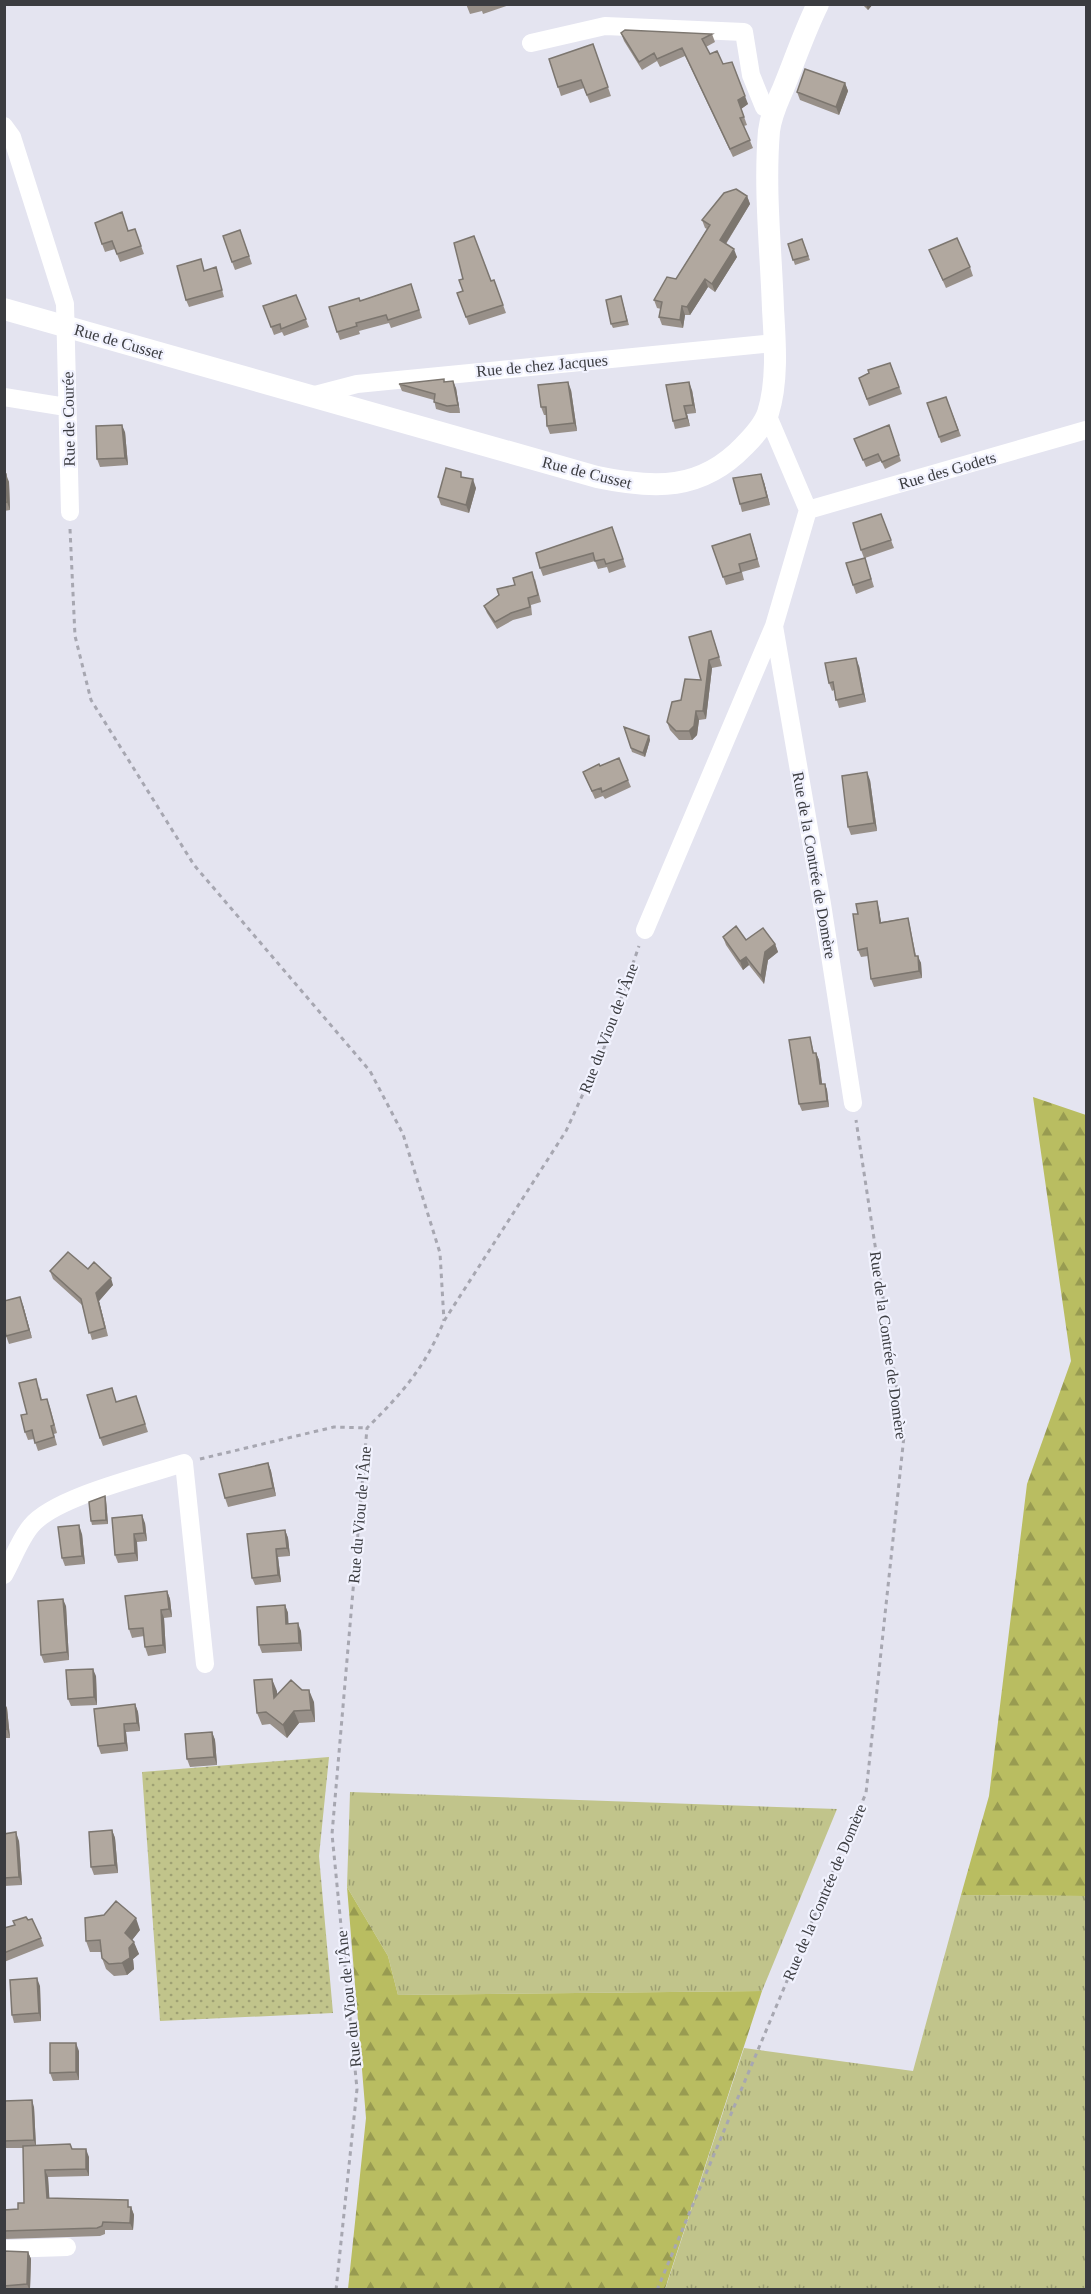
<svg xmlns="http://www.w3.org/2000/svg" width="1091" height="2294" font-family="Georgia,serif">
<defs>
<pattern id="grass-tufts" width="24" height="20" patternUnits="userSpaceOnUse" patternTransform="scale(1.5)"><rect width="24" height="20" fill="#c1c48b"/><path d="M3 7l-1-3M5 7V3M7 7l1-3M15 17l-1-3M17 17v-4M19 17l1-3" fill="none" stroke="#9ea073"/></pattern>
<pattern id="forest-firs" width="22" height="20" patternUnits="userSpaceOnUse" patternTransform="scale(1.5)"><rect width="22" height="20" fill="#b9bd61"/><path d="M5 1l3.5 6h-7zM16 11l3.5 6h-7z" fill="#989b51"/></pattern>
<pattern id="garden-dots" width="8" height="8" patternUnits="userSpaceOnUse" patternTransform="scale(1.5)"><rect width="8" height="8" fill="#c1c48b"/><path d="M2 2h.1M6 6h.1" fill="none" stroke="#9ea073" stroke-width="1.8" stroke-linecap="round"/></pattern>
</defs>
<rect width="100%" height="100%" fill="#e4e4f0"/>
<path fill="url(#grass-tufts)" d="M350,1792L837,1809L762,1991L398,1995L388,1956L347,1887Z
M961,1895L1086,1896V2289L665,2290L744,2048L913,2071Z"/>
<path fill="url(#forest-firs)" d="M1033,1097L1086,1115V1896L961,1895L989,1796L1027,1484L1071,1361Z
M347,1887L388,1956L398,1995L762,1991L665,2289H348L366,2118Z"/>
<path fill="url(#garden-dots)" d="M329,1757L319,1856L333,2013L160,2021L142,1772Z"/>
<g fill="none" stroke-linecap="round" stroke-linejoin="round">
<path stroke="#a7a7b1" stroke-width="3" stroke-dasharray="4.5 4.5" stroke-linecap="butt" d="M70,529L75,636L91,700L194,865L370,1071L403,1134L440,1253L444,1321
M200,1459L334,1427L367,1428
M336,2290L357,2089L332,1834L367,1428C403,1392 424,1369 444,1321L566,1131L604,1048L639,946
M657,2290L866,1793L904,1436L856,1120"/>
<path stroke="#fff" stroke-width="18" d="M531,43L605,26L744,32L751,75L764,107L772,110
M4,126L12,137L65,304L70,512
M311,396L357,384L775,343
M4,397L66,407
M767,414L808,510L774,626L822,904L853,1103
M808,510L1086,430
M645,930L774,626
M4,1575C13,1559 20,1539 31,1526C54,1497 147,1475 184,1463L205,1664
M4,2249L67,2247"/>
<path stroke="#fff" stroke-width="22" d="M4,309L597,477C654,489 701,491 744,446C753,437 764,425 768,413C778,381 775,342 773,309C771,250 764,190 769,131C771,115 777,103 783,89C795,60 804,32 818,4"/>
</g>
<path fill="#989089" d="M466,4H512L483,14L482,11L470,14Z
M862,4H873L868,10Z
M621,33L712,34L715,42L706,47L710,54L723,64L748,104L741,109L747,125L744,126L753,148L733,157L685,56L660,67L657,61L642,70L624,41Z
M593,44L611,96L590,103L584,88L561,96L549,59Z
M845,83L848,91L839,115L800,100L797,92Z
M747,196L750,204L726,244L737,257L715,292L708,287L690,315H685L683,328L662,325L659,317L661,309L657,308L654,300L676,279L707,229L705,228L702,220Z
M135,229L144,254L120,262L115,249L105,252L102,244L129,231Z
M240,230L252,264L235,270L232,262Z
M802,239L810,260L795,265L788,244Z
M929,250L970,267L973,276L946,288Z
M218,275L224,297L189,307L186,300Z
M494,280L506,313L469,325L457,293Z
M411,284L422,318L391,328L389,323L359,331L360,334L340,340L329,307L360,301Z
M296,295L309,327L284,336L282,332L274,335L263,306Z
M621,296L629,325L613,328L611,324Z
M890,363L902,394L869,406L859,378Z
M445,382L456,388L460,413H450L436,409L434,400L402,391L399,384Z
M571,390L577,431L550,434L547,426L546,415H544L541,407Z
M692,390L696,413L687,414L690,426L675,429L673,421Z
M946,397L961,436L941,443L927,403Z
M889,425L901,461L885,469L881,461L866,467L857,446Z
M125,432L128,465L100,467L97,459Z
M4,474L9,482L10,510L4,511Z
M463,477L476,488L469,513L441,505L438,497Z
M764,482L770,505L742,512L740,504Z
M881,514L894,548L865,558L874,587L856,594L853,585L864,558L861,550Z
M612,527L626,567L609,573L607,567L598,569L595,561L543,576L540,568Z
M753,543L760,567L742,572L744,580L726,585L712,546Z
M535,579L541,602L531,605L532,615L513,620L497,629L487,613L484,606Z
M714,640L722,666L712,668L706,719L699,720L697,735L692,740H679L670,730L667,722L681,700L701,680Z
M859,666L866,702L839,708L834,690L832,691L829,683Z
M624,727L649,736L650,740L645,757L632,752Z
M600,766L628,780L631,787L605,799L603,796L595,799L583,772Z
M870,780L877,831L851,835L848,827Z
M879,909L881,922L908,918L910,926L916,956L921,963L922,978L874,987L871,979L868,956L861,957L858,950V914Z
M723,937L775,944L778,952L768,960L764,984L749,965L743,970L726,945Z
M810,1037L814,1053H816L819,1060L822,1084H825L827,1090L829,1107L802,1111L799,1104Z
M88,1269L113,1285L99,1301L108,1336L92,1340L82,1305L53,1279L50,1271Z
M23,1305L32,1338L9,1344L6,1336Z
M39,1387L42,1400L47,1399L50,1407L57,1433L54,1434L57,1445L38,1451L34,1439L28,1440L25,1432L27,1414Z
M136,1396L148,1432L103,1446L100,1438Z
M268,1463L271,1471L276,1496L228,1507L225,1498Z
M105,1496L106,1500L108,1524L92,1525L91,1521Z
M145,1523L147,1541L137,1542L138,1561L118,1563L115,1555Z
M285,1530L288,1538L290,1556L278,1557L281,1582L255,1585L252,1578Z
M82,1534L85,1564L65,1566L62,1558Z
M167,1591L170,1599L172,1617L164,1618L166,1653L148,1656L145,1647L144,1636L132,1638L129,1629Z
M285,1605L288,1613V1624L301,1631L302,1651L262,1653L259,1645Z
M66,1606L69,1660L44,1663L41,1655Z
M96,1676L97,1705L71,1706L68,1699Z
M277,1691V1695L314,1702L315,1722L299,1723L287,1738L270,1724L262,1725L257,1713Z
M4,1702L7,1708L10,1738H4Z
M135,1704L138,1712L140,1731L126,1732L128,1751L101,1754L98,1746Z
M212,1732L215,1740L217,1765L190,1767L187,1759Z
M112,1830L115,1838L118,1873L94,1875L91,1867Z
M4,1834L19,1841L22,1885L4,1886Z
M4,1928L41,1938L44,1946L4,1962Z
M140,1930L132,1940L139,1954L133,1959L134,1969L127,1975L114,1976L106,1969L102,1958V1952H90L86,1941Z
M40,1986L41,2021L14,2023L12,2015Z
M79,2051V2080L53,2081L50,2073Z
M4,2101L34,2107L36,2146L72,2149L89,2157V2176L48,2177L49,2199L131,2207L134,2215L133,2230H105V2234L100,2236L4,2239V2210L18,2209L24,2203L23,2148H4Z
M4,2251L28,2252L31,2259L30,2289H4Z"/>
<path fill="#7c766f" d="M866,4H873L868,10Z
M845,83L848,91L839,115L836,107Z
M745,96L748,104L741,109L747,125L738,100Z
M747,196L750,204L723,248L720,240Z
M734,249L737,257L715,292L712,284Z
M705,279L708,287L690,315L687,307Z
M682,306L685,315L683,328L680,320Z
M453,381L456,388L460,413L458,405Z
M568,382L571,390L577,431L574,423Z
M689,382L692,390L696,413L693,405Z
M684,406L687,414L690,426L687,418Z
M122,425L125,432L128,465L125,458Z
M6,474L9,482L10,510L7,502Z
M761,474L764,482L770,505L767,497Z
M473,479L476,488L469,513L466,505Z
M856,658L859,666L866,702L863,694Z
M709,660L712,668L706,719L703,711Z
M696,711L699,720L697,735L692,740L689,731Z
M649,736L650,740L645,757L643,753Z
M867,772L870,780L877,831L874,823Z
M877,901L879,909L882,930L880,923Z
M775,944L778,952L768,960L764,984L761,976L765,952Z
M918,956L921,963L922,978L919,971Z
M746,957L749,965L743,970L740,961Z
M816,1053L819,1060L823,1091L820,1084Z
M825,1084L827,1090L829,1107L827,1101Z
M111,1278L113,1285L99,1301L108,1336L96,1293Z
M20,1297L23,1305L32,1338L29,1330Z
M268,1463L271,1471L276,1496L273,1488Z
M105,1496L106,1500L108,1524L106,1520Z
M142,1515L145,1523L147,1541L144,1533Z
M79,1525L82,1534L85,1564L82,1556Z
M285,1530L288,1538L290,1556L287,1548Z
M134,1534L137,1542L138,1561L135,1553Z
M276,1549L278,1557L281,1582L278,1575Z
M167,1591L170,1599L172,1617L169,1609Z
M63,1599L66,1606L69,1660L67,1652Z
M285,1605L288,1613L289,1632L286,1624Z
M161,1610L164,1618L166,1653L163,1645Z
M298,1623L301,1631L302,1651L299,1643Z
M93,1669L96,1676L97,1705L94,1697Z
M272,1679L277,1691L278,1710L274,1698Z
M309,1690L314,1702L315,1722L311,1710Z
M4,1702L7,1708L10,1738L7,1729Z
M135,1704L138,1712L140,1731L137,1723Z
M294,1711L299,1723L287,1738L283,1725Z
M124,1724L126,1732L128,1751L125,1743Z
M212,1732L215,1740L217,1765L214,1757Z
M112,1830L115,1838L118,1873L115,1865Z
M16,1832L19,1841L22,1885L19,1877Z
M136,1918L140,1930L129,1944L125,1933Z
M134,1942L139,1954L133,1959L134,1969L127,1975L122,1963L129,1948Z
M37,1978L40,1986L41,2021L39,2013Z
M76,2043L79,2051V2080L76,2072Z
M32,2100L34,2107L36,2148L34,2140Z
M86,2149L89,2157V2176L86,2169Z
M45,2170L48,2177L50,2206L47,2198Z
M131,2207L134,2215L133,2230L130,2223Z
M28,2252L31,2259L30,2289H29L27,2284Z"/>
<path fill="#b1a89f" stroke="#7c766f" stroke-width="1.5" d="M625,30L712,34L702,39L710,54L717,51L723,64L732,62L745,96L738,100L744,117L740,118L750,140L730,149L682,48L657,59L654,53L639,62L621,33Z
M593,44L608,87L587,95L581,80L558,87L549,59Z
M805,69L845,83L836,107L797,92Z
M736,189L747,196L720,240L734,249L712,284L705,279L687,307L682,306L680,320L659,317L662,302L654,300L667,277L676,279L710,225L702,220L724,193Z
M122,212L128,231L135,229L141,246L117,254L112,241L102,244L95,223Z
M240,230L249,256L232,262L223,236Z
M474,236L491,281L494,280L503,305L466,317L457,293L463,291L459,280L463,279L454,243Z
M957,238L970,267L943,280L929,250Z
M802,239L808,256L793,260L788,244Z
M201,259L204,271L216,267L222,290L186,300L177,266Z
M411,284L419,310L388,320L386,315L356,323L357,326L337,332L329,307L359,298L360,301Z
M296,295L306,319L281,329L280,324L271,327L263,306Z
M621,296L627,321L611,324L606,300Z
M890,363L899,387L867,399L859,378L869,373L868,370Z
M444,379V382L453,381L458,405L447,406L434,402L435,394L399,384Z
M568,382L574,423L547,426L546,407H541L538,385Z
M689,382L693,405L684,406L687,418L673,421L666,385Z
M946,397L958,430L939,437L927,403Z
M122,425L125,458L97,459L96,426Z
M889,425L899,455L882,462L878,454L863,460L854,439Z
M446,468L461,472V477L473,479L466,505L438,497Z
M4,474H6L7,502L4,503Z
M761,474L767,497L740,504L733,478Z
M881,514L891,540L861,550L853,523Z
M612,527L623,559L606,564L604,559L595,561L593,553L540,568L536,553Z
M750,534L757,559L739,564L741,572L723,577L712,546Z
M865,558L871,579L853,585L846,563Z
M532,572L538,595L528,598L530,607L511,613L495,622L484,606L499,595L497,589L515,585L513,578Z
M711,631L719,657L709,660L703,711H696L694,726L689,731H676L667,722L672,702L681,700L685,679L701,680L689,637Z
M856,658L863,694L836,700L833,682L829,683L825,663Z
M624,727L649,736L643,753L631,748Z
M619,758L628,780L602,792L601,788L592,791L583,772L599,764L600,766Z
M867,772L874,823L848,827L842,776Z
M877,901L880,923L908,918L915,956H918L919,971L871,979L867,948L858,950L853,914H858L856,904Z
M736,926L746,940L763,928L775,944L765,952L761,976L746,957L740,961L723,937Z
M810,1037L813,1053H816L820,1084H825L827,1101L799,1104L789,1040Z
M68,1252L88,1269L94,1262L111,1278L96,1293L105,1328L89,1333L81,1299L50,1271Z
M20,1297L29,1330L6,1336L4,1328V1301Z
M36,1379L41,1400L47,1399L54,1425L51,1426L54,1437L35,1443L32,1430L25,1432L21,1415L27,1414L19,1383Z
M112,1388L116,1402L136,1396L145,1424L100,1438L87,1395Z
M268,1463L273,1488L225,1498L219,1474Z
M105,1496L106,1520L91,1521L89,1502Z
M142,1515L144,1533L134,1534L135,1553L115,1555L112,1518Z
M79,1525L82,1556L62,1558L58,1527Z
M285,1530L287,1548L276,1549L278,1575L252,1578L247,1534Z
M167,1591L169,1609L161,1610L163,1645L145,1647L143,1628L129,1629L125,1596Z
M63,1599L67,1652L41,1655L38,1601Z
M285,1605L286,1624L298,1623L299,1643L259,1645L257,1607Z
M93,1669L94,1697L68,1699L66,1670Z
M272,1679L274,1698L291,1680L302,1690H309L311,1710L294,1711L283,1725L266,1712L257,1713L254,1680Z
M135,1704L137,1723L124,1724L125,1743L98,1746L94,1709Z
M4,1705L7,1729L4,1730Z
M212,1732L214,1757L187,1759L185,1734Z
M112,1830L115,1865L91,1867L89,1832Z
M16,1832L19,1877L4,1878V1834Z
M116,1901L136,1918L125,1933L134,1942L129,1948L130,1958L122,1963L109,1964L102,1958L100,1940L86,1941L85,1918L104,1915Z
M26,1917L28,1920L32,1919L41,1938L4,1953V1928L15,1925L13,1921Z
M37,1978L39,2013L12,2015L10,1980Z
M50,2043H76V2072L50,2073Z
M32,2100L34,2140L4,2141V2101Z
M70,2144L72,2149H86V2169L45,2170L47,2198L128,2200V2207H131L130,2223L103,2222L102,2226L97,2228L4,2231V2210L18,2209V2203H24L23,2146Z
M4,2251L28,2252L27,2284L4,2286Z"/>
<g text-anchor="middle" stroke-width="4.5" stroke-linejoin="round" paint-order="stroke">
<g font-size="16" fill="#3b3c40" stroke="#f1f2fe">
<text transform="translate(119 341) rotate(16)" y="6">Rue de Cusset</text>
<text transform="translate(542 365) rotate(-5)" y="6">Rue de chez Jacques</text>
<text transform="translate(68 419) rotate(-91)" y="6">Rue de Courée</text>
<text transform="translate(947 470) rotate(-16)" y="6">Rue des Godets</text>
<text transform="translate(587 472) rotate(14)" y="6">Rue de Cusset</text>
<text transform="translate(815 865) rotate(80)" y="6">Rue de la Contrée de Domère</text>
<text transform="translate(608 1028) rotate(-69)" y="6">Rue du Viou de l'Âne</text>
<text transform="translate(889 1345) rotate(82)" y="6">Rue de la Contrée de Domère</text>
<text transform="translate(359 1515) rotate(-85)" y="6">Rue du Viou de l'Âne</text>
<text transform="translate(824 1892) rotate(-67)" y="6">Rue de la Contrée de Domère</text>
<text transform="translate(348 1999) rotate(-96)" y="6">Rue du Viou de l'Âne</text>
</g>
</g>
<rect width="1091" height="2294" fill="none" stroke="#3b3c40" stroke-width="12"/>
</svg>
